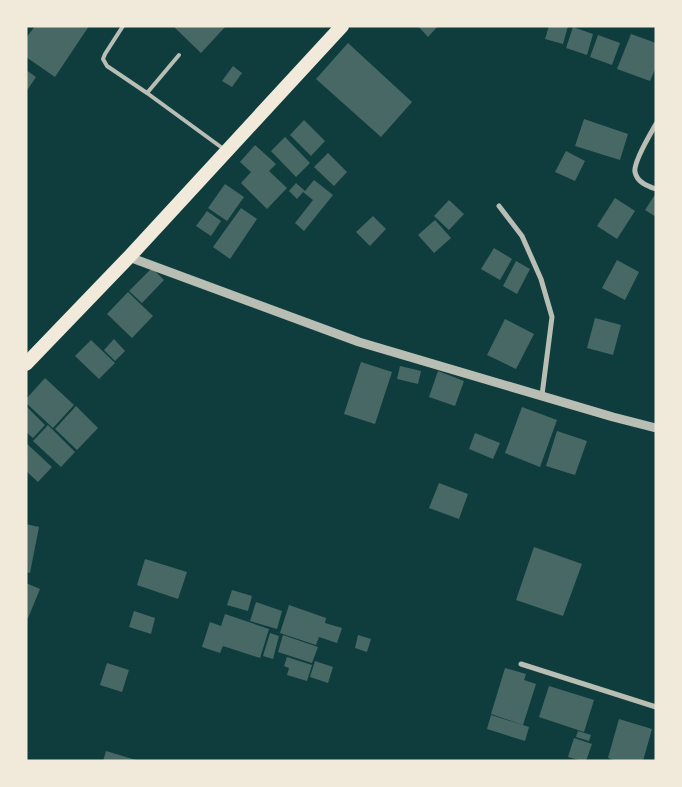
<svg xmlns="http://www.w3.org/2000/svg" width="682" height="787" font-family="'Exo 2',sans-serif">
<rect width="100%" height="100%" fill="#0f3d3e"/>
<path fill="#486865" d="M35,26H89L55,77L26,57V38Z
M173,26H226L201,53Z
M418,26H438L428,37Z
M549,26H568L563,44L545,39Z
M573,27L593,34L587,55L566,48Z
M631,34L656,43V67L650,81L617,69Z
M598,35L620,43L612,65L590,57Z
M348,43L412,102L381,137L316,79Z
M233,66L242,73L232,87L222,81Z
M26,70L36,77L26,92Z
M584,119L628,134L620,160L575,146Z
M304,120L325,141L311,156L290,135Z
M285,137L310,163L296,177L271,151Z
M255,145L276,164L269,171L287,188L267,209L241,183L251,172L240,162Z
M566,151L585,161L575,181L555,172Z
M328,153L347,172L334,186L314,167Z
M314,180L333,195L304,231L295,223L313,200L303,192L297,199L289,191L296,183L305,191Z
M225,184L244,197L227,221L208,208Z
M656,193V217L645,210Z
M615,198L635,211L617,239L597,226Z
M449,200L464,214L449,230L434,216Z
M241,208L257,219L230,259L213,247Z
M207,211L221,221L211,236L196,226Z
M373,216L386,229L370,246L356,232Z
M435,220L451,238L434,253L418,235Z
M494,248L512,259L500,280L481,269Z
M617,260L639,272L625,300L602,288Z
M516,261L530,269L517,294L503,286Z
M152,268L164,280L142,303L129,291Z
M128,292L153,316L132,338L107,314Z
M595,318L621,325L613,355L587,348Z
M505,319L534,334L516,369L487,355Z
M114,339L125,351L115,361L104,350Z
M91,340L115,363L99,379L75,356Z
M361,362L392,372L375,424L344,414Z
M400,366L421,371L418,384L397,379Z
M438,371L464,381L455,406L429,397Z
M45,378L74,405L53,428L26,403V399Z
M26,406L45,425L33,438L26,432Z
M76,406L98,428L77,450L55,429Z
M522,407L557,420L540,467L505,453Z
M48,425L75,452L61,467L33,441Z
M557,431L587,441L575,475L546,466Z
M475,433L500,443L493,459L469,449Z
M26,443L52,467L38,482L26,471Z
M439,483L468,494L459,519L429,508Z
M26,524L39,527L30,573L26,572Z
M534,547L582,564L563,616L516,600Z
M145,559L187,572L178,599L137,585Z
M26,583L40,589L26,623Z
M232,590L252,596L248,611L227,605Z
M256,602L282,611L277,629L250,621Z
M289,605L326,618L325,623L342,628L337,643L319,637L316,645L280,633Z
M134,611L155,618L151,634L129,627Z
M225,614L269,629L260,658L223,646L220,653L202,647L210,622L221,626Z
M270,633L279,636L273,659L263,656Z
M283,635L318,647L312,663L278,652Z
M358,635L371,639L367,652L355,648Z
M287,657L312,665L307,681L287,675L289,668L284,666Z
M315,661L333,667L328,683L310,677Z
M107,663L129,670L122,692L100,685Z
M505,668L526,674L524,680L536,684L523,725L491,714Z
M549,686L594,700L584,732L539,717Z
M491,715L529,727L525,741L487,729Z
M619,719L652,729L643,761H617L608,758Z
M578,731L591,735L589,741L576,737Z
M574,738L592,744L586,761H582L568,757Z
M106,751L136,760V761H103Z"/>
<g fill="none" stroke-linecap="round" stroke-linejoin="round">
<path stroke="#b8beb3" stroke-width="4" d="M123,26L105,54L103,59L107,66L147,93L225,150
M147,93L179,55"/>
<path stroke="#b8beb3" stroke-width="5" d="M656,124C651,133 633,162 635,172C637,182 647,186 656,189
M499,206L522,236L541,279L552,317L542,395
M521,664L656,707"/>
<path stroke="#b8beb3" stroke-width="9" d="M129,257L359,342L613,417L656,428"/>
<path stroke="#f1e9da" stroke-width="14" d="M26,364L129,257L342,26"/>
</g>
<rect width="682" height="787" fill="none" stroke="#f1e9da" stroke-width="55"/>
</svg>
